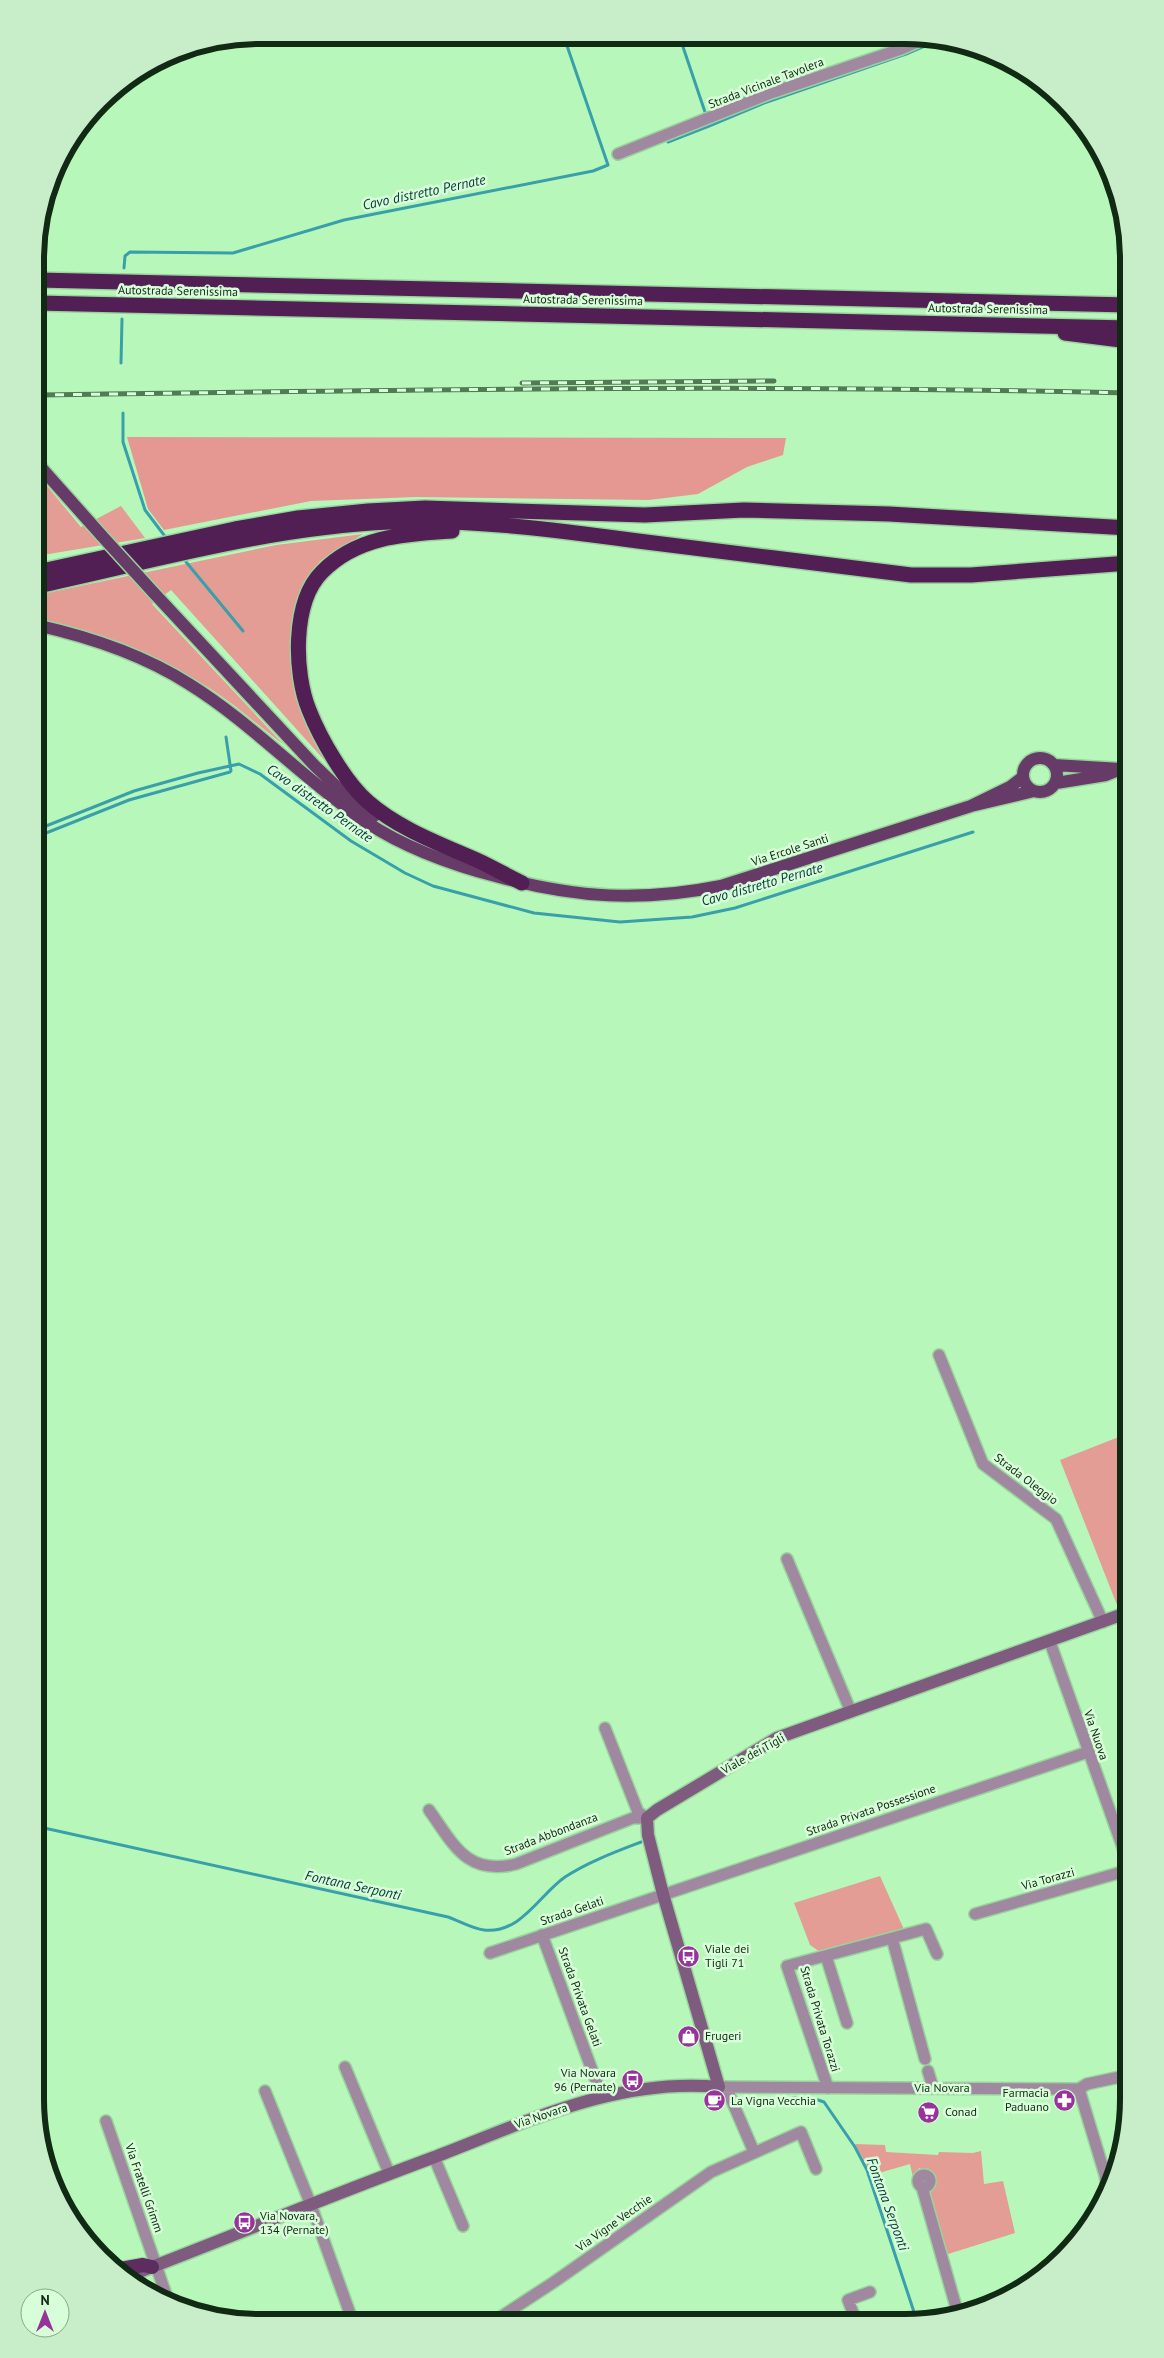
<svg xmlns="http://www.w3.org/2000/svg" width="1164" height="2358" font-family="'PT Sans',sans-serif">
<rect width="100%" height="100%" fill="#b7f8ba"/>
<path fill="#e39d95" d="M37,474L81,527L121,506L145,538L37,556Z
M363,534L320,561L301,592L290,634L294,680L336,773L171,590L152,604L284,745C261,728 238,707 214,691C159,656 101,631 36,621L37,595L276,545Z
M1129,1433V1600L1117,1605L1060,1460Z
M880,1876L906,1934L826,1956L810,1945L794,1903Z
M855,2144L885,2145L886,2152L938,2155L939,2152L973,2153L981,2151L984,2184L1003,2181L1015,2233L945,2255L926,2191L935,2184L934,2175L919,2168L914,2182L910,2164L872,2175Z"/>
<path fill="#e59891" d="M127,437L786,438L783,455L747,467L698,494L649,500L416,497L311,501L164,530L148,509Z"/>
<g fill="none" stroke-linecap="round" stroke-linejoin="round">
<path stroke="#399fab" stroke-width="3" d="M680,38L706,115
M708,121L709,126L764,103L906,54L941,39
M668,142L709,126
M124,268L125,256L130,252L233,253L344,220L593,171L608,165L564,37
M121,363L122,319
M123,413V442L145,510L167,539
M182,557L243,631
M36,830L134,791L198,773L239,764L260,774L351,841L405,873L433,886L534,913L620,922L692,917L735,908L973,832
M36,837L129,800L230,772L231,771L226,737
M35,1826L448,1917C459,1921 473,1929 484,1930C521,1934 539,1895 565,1877C588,1862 615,1852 641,1842
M793,2098L818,2100L824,2102L855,2147L867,2170L917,2321"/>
<defs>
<path id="minor" d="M618,154L771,93L901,49L924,39
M939,1355L983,1464L1056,1519L1103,1622
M787,1559L851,1712
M1050,1642L1129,1865
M605,1728L638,1812L647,1818
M429,1810C454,1845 467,1876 516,1864L633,1818H647
M975,1914L1129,1870
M542,1935L602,2097
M892,1938L925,2059
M490,1953L1088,1752
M826,1956L847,2023
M345,2067L389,2173
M928,2071L933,2088
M719,2087L1079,2089L1087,2084L1129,2075
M726,2087L754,2152
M828,2088L787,1966L926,1929L937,1954
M1079,2089L1105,2175L1108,2192
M265,2091L311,2205L352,2319
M106,2121L169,2303
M434,2157L463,2226
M918 2181a6 6 0 1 1 12 0a6 6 0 1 1-12 0Z
M922,2187L958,2314
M493,2322L554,2282L711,2172L801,2132L816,2169
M857,2323L848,2300L870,2292"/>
<path id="secondary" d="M126,2277C228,2238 329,2196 432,2158C524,2123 617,2077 719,2087L663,1894L648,1835L647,1818L657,1810L777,1738L1129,1612"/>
<path id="primary" d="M37,463L102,536
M153,592L315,766L336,786L374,816
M36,625C90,637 142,654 189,684C252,723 304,780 366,822C407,849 452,865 499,877C577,898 641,902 721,886L971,806
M1023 775a17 17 0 1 1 34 0a17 17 0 1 1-34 0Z
M1054,765L1121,769L1106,775L1056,783
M1023,777L1010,787L971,806L1034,791"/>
<path id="trunk" d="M115,2270L143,2265L152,2267"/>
<path id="motorway" d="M37,280L1129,305
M37,303L1129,328
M1065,333L1129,341
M452,531C405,534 357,536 322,572C292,602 294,673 309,710C320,738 345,782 368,802C400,830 443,845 481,862C495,869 508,876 522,883
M37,572L235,529L298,518L368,511L425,508L645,515L744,510L889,514L1129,528
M37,586C153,561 271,527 390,522C474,519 556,530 638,541C729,552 820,564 911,575H971L1129,563"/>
</defs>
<use href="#minor" stroke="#99d39c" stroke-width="14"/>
<use href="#secondary" stroke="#99d39c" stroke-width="15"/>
<use href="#primary" stroke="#99d39c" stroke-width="15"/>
<use href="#trunk" stroke="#99d39c" stroke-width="16"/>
<use href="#motorway" stroke="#99d39c" stroke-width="18"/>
<use href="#minor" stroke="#a188a1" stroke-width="11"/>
<use href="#secondary" stroke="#7f5b80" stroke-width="12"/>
<use href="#primary" stroke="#663b68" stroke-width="12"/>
<use href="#trunk" stroke="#5c2d5e" stroke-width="14"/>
<use href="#motorway" stroke="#511f53" stroke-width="15"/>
<defs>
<path id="rail" d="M522,383L774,381
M37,395C401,390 765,384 1129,393"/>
</defs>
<use href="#rail" stroke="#527b55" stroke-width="5"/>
<use href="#rail" stroke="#d8fed9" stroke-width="3" stroke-dasharray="9" stroke-linecap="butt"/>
<defs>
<path id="primary-bridge" d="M102,536L153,592"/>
</defs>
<use href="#primary-bridge" stroke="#99d39c" stroke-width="15" stroke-linecap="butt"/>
<use href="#primary-bridge" stroke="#663b68" stroke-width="12"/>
</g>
<defs>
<symbol id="bus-disc" viewBox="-11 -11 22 22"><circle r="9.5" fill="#96349b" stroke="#d8fed9"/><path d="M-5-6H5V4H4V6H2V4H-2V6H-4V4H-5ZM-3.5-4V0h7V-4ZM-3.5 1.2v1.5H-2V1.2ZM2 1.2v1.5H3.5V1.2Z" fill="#fff"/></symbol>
<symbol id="shop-disc" viewBox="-11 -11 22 22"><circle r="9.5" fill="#96349b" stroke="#d8fed9"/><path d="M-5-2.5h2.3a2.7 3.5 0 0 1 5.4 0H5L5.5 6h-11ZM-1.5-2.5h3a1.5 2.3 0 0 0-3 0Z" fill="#fff"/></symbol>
<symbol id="pharmacy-disc" viewBox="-11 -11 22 22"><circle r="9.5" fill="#96349b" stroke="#d8fed9"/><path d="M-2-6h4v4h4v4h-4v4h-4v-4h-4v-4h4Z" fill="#fff"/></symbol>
<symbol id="cafe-disc" viewBox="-11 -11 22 22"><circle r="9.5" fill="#96349b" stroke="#d8fed9"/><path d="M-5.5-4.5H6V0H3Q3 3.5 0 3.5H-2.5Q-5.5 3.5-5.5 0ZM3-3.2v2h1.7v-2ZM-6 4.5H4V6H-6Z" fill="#fff"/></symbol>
<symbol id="supermarket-disc" viewBox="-11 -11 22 22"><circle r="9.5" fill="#96349b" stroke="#d8fed9"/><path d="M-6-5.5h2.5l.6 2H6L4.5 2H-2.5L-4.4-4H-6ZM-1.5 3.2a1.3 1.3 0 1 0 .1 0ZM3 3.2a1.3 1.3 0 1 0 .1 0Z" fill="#fff"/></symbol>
</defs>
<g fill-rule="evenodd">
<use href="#bus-disc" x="676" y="1944" width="25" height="25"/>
<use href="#shop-disc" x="676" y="2024" width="25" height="25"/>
<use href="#bus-disc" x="620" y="2068" width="25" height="25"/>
<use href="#pharmacy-disc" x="1052" y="2088" width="25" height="25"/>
<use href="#cafe-disc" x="702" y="2088" width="25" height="25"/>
<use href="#supermarket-disc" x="916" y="2100" width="25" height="25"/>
<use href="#bus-disc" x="232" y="2210" width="25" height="25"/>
</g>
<g text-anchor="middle" stroke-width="5" stroke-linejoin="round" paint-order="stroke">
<g font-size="12" fill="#112a13" stroke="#d8fed9">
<text transform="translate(766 83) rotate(-21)" y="4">Strada Vicinale Tavolera</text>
<text transform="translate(178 291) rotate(1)" y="4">Autostrada Serenissima</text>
<text transform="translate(583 300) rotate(1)" y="4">Autostrada Serenissima</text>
<text transform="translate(988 309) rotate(1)" y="4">Autostrada Serenissima</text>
<text transform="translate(790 850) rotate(-18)" y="4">Via Ercole Santi</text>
<text transform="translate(1026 1479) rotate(37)" y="4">Strada Oleggio</text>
<text transform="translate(1096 1735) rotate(71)" y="4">Via Nuova</text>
<text transform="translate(753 1754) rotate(-29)" y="4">Viale dei Tigli</text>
<text transform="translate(871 1810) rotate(-19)" y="4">Strada Privata Possessione</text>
<text transform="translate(551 1834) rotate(-21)" y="4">Strada Abbondanza</text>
<text transform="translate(1048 1879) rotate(-16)" y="4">Via Torazzi</text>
<text transform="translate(572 1911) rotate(-19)" y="4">Strada Gelati</text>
<text transform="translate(580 1997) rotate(70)" y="4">Strada Privata Gelati</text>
<text transform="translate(820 2019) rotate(73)" y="4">Strada Privata Torazzi</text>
<text x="942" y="2092">Via Novara</text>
<text transform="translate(541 2116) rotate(-19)" y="4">Via Novara</text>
<text transform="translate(144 2188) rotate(71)" y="4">Via Fratelli Grimm</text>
<text transform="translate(614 2223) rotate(-35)" y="4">Via Vigne Vecchie</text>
</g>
<g font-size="12" fill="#112a13" stroke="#d8fed9" text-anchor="start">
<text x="705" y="1953">Viale dei<tspan x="705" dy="14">Tigli 71</tspan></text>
<text x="705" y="2040">Frugeri</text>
<text x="616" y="2077" text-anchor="end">Via Novara<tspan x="616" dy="14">96 (Pernate)</tspan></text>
<text x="1049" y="2097" text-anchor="end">Farmacia<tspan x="1049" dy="14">Paduano</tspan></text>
<text x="731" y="2105">La Vigna Vecchia</text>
<text x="945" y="2116">Conad</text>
<text x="260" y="2220">Via Novara,<tspan x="260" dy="14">134 (Pernate)</tspan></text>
</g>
<g font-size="14" font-style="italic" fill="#06373c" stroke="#d8fed9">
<text transform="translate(424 192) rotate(-12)" y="5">Cavo distretto Pernate</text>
<text transform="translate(320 803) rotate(35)" y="5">Cavo distretto Pernate</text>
<text transform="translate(762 884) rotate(-16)" y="5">Cavo distretto Pernate</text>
<text transform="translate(353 1885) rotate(12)" y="5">Fontana Serponti</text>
<text transform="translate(888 2204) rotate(70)" y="5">Fontana Serponti</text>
</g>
</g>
<path d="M0 0H1164V2358H0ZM259 44H905A215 215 0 0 1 1120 259V2099A215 215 0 0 1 905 2314H259A215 215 0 0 1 44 2099V259A215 215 0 0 1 259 44Z" fill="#c8edc9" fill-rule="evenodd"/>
<path fill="none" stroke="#112a13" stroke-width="6" d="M259 44H905A215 215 0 0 1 1120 259V2099A215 215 0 0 1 905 2314H259A215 215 0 0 1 44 2099V259A215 215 0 0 1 259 44Z"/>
<g transform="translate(45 2313)"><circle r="24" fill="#d8fed9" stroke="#88a98a"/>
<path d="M0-4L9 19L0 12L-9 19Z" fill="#96349b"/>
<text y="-8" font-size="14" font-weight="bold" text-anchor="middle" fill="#112a13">N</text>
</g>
</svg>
